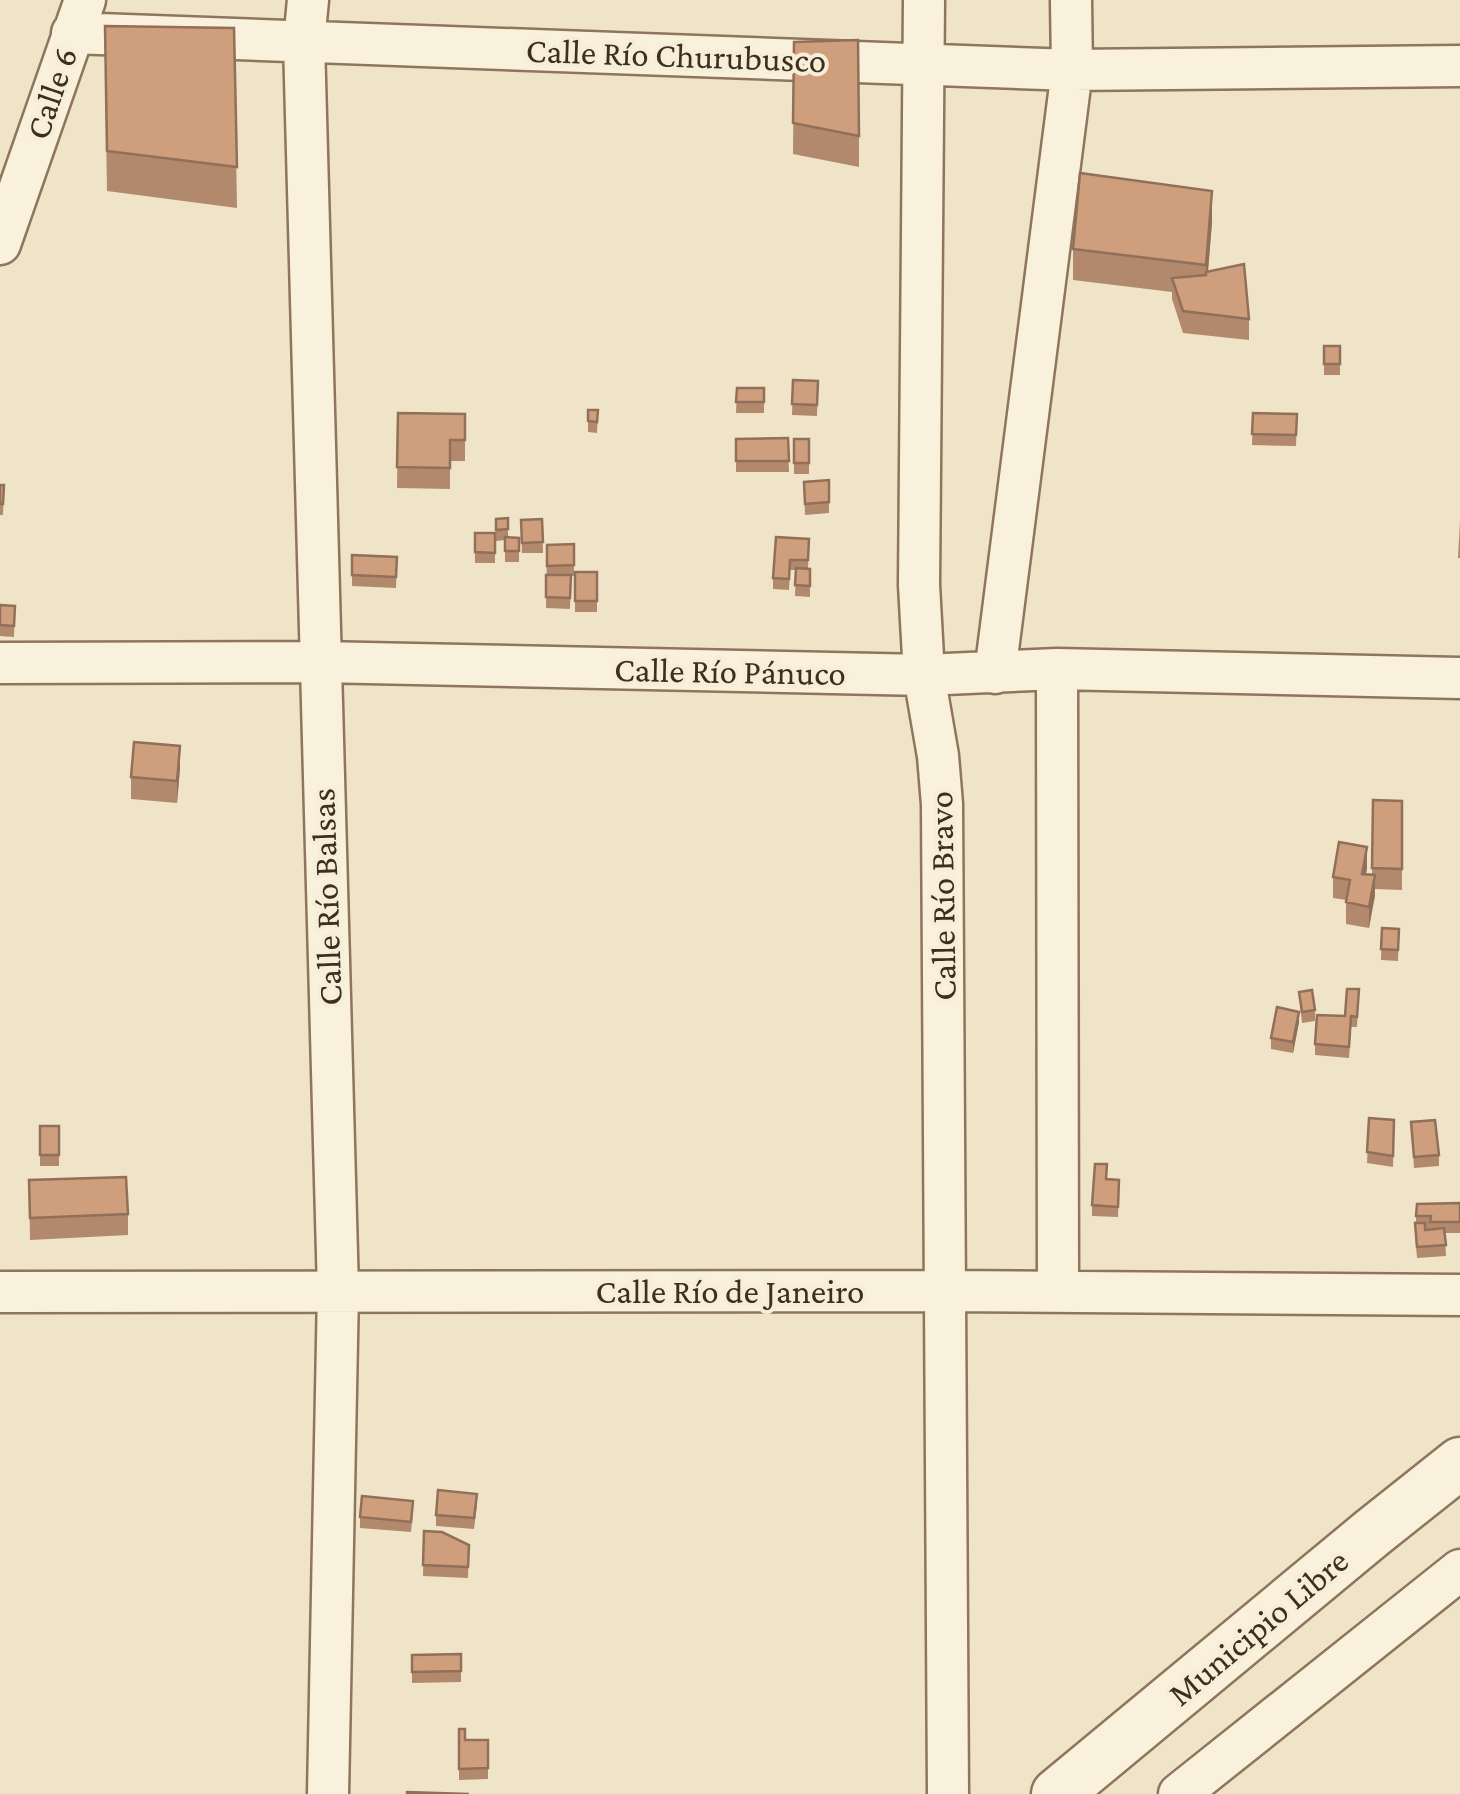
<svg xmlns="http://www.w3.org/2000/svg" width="1460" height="1794" font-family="'Crimson Pro',serif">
<rect width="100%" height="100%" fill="#f0e4c8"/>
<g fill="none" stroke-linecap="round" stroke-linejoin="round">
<defs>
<path id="minor" d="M308,0L304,42L338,1291L328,1794
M924,0L919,585L924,675L938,756L942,804L948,1794
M72,33L1072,70L1460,66
M0,244L85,0
M0,663L319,662L924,675L1057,669L1460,678
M1057,669L1058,1292
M995,673L1072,70L1071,0
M0,1292L946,1291L1460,1295
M1179,1794L1460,1570"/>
<path id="tertiary" d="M1057,1794L1372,1533L1460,1463"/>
</defs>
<use href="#minor" stroke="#8d765c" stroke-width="45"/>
<use href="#tertiary" stroke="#8d765c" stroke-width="55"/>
<use href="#minor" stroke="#faf1dc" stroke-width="40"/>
<use href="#tertiary" stroke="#faf1dc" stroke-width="50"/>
</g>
<path fill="#b2896c" d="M234,28L237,208L107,191L105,66Z
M794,42L859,136V167L793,154Z
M1212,222L1208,271L1249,319V340L1183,333L1172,299V292L1073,280V249Z
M1324,346H1340V375H1324Z
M793,380L818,381L817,416L792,415Z
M737,388H764V413H736Z
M588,410H598L597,433L588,432Z
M398,413L465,414V461H450V489L397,488Z
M1253,413L1297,414L1296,446L1252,445Z
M788,438L789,472H736V439Z
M794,439H809V474H794Z
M829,480V513L805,515L804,482Z
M0,485H4L3,515H0Z
M508,518V537L519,538V562H505V540L496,541V519Z
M542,519L543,553H522L521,520Z
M1460,520V558H1458Z
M475,533H495V563H475Z
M809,539L808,569H810V597L795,596L796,570H790L789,590L773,589V578Z
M574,544V576H571L570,609L546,608L547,545Z
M352,555L397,557L396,588L352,586Z
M575,572H597V612H575Z
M0,605L15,606L14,637L0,636Z
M180,768L177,803L131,799V777Z
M1373,800L1402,801V890L1375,889L1369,928L1346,924V900L1333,898V877L1367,868L1366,874L1372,875Z
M1382,928L1399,929L1398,961L1381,960Z
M1359,989L1357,1027H1351L1349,1058L1315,1055V1044L1345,1016Z
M1299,992L1315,1010V1021L1302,1023Z
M1299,1022L1293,1053L1271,1049V1038Z
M1369,1118L1394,1120L1393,1167L1367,1163Z
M1411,1122L1439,1155V1166L1414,1168Z
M40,1126H59V1166H40Z
M1106,1179L1119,1180L1118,1217L1092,1216V1205Z
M29,1180L128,1214V1235L30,1240Z
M1460,1203V1233H1445L1446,1256L1417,1258L1415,1234L1417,1204Z
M477,1505L474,1529L436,1526V1515Z
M413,1511L411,1532L360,1528V1517Z
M424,1531L469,1545L468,1578L423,1576Z
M461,1654V1682L412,1683V1655Z
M459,1729L465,1740H488V1779L459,1780Z"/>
<path fill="#916f58" d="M1212,191V222L1206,296V265Z
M180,746V768L177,803V781Z
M1367,847V868L1362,895V874Z
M1375,875V896L1369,928V907Z
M1299,1012V1022L1293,1053V1042Z"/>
<path fill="#cf9f7d" stroke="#916f58" stroke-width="2.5" d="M105,26L234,28L237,167L107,151Z
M858,40L859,136L793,123L794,42Z
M1080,173L1212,191L1206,265L1073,249Z
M1244,264L1249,319L1183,311L1172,278L1206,275V272Z
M1324,346H1340V364H1324Z
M793,380L818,381L817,405L792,404Z
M737,388H764V402H736Z
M588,410H598L597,422L588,421Z
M398,413L465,414V440H450V468L397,467Z
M1253,413L1297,414L1296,435L1252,434Z
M788,438L789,461H736V439Z
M794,439H809V463H794Z
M829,480V502L805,504L804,482Z
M0,485H4L3,504H0Z
M508,518V529L496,530V519Z
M542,519L543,542L522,543L521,520Z
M475,533H495V553L475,552Z
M505,537L519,538V551H505Z
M776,537L809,539L808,560H790L789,579L773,578Z
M574,544V565L547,566V545Z
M352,555L397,557L396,577L352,575Z
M796,568L810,569V586L795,585Z
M575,572H597V601H575Z
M546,575H571L570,598L546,597Z
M0,605L15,606L14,626L0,625Z
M134,742L180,746L177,781L131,777Z
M1373,800L1402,801V869L1372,868Z
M1339,842L1367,847L1362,874L1375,875L1369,907L1346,902L1350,880L1333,877Z
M1382,928L1399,929L1398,950L1381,949Z
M1347,989H1359L1357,1017L1351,1016L1349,1047L1315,1044L1317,1015L1345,1016Z
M1312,990L1315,1010L1302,1012L1299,992Z
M1277,1007L1299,1012L1293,1042L1271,1038Z
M1369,1118L1394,1120L1393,1156L1367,1152Z
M1435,1120L1439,1155L1414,1157L1411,1122Z
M40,1126H59V1155H40Z
M1095,1164H1107L1106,1179L1119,1180L1118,1207L1092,1205Z
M126,1177L128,1214L30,1218L29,1180Z
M1460,1203V1222H1430L1431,1216H1416L1417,1204Z
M1415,1223H1425V1230L1444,1228L1446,1245L1417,1247Z
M438,1490L477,1494L474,1518L436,1515Z
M362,1496L413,1501L411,1522L360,1517Z
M424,1531L442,1532L469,1545L468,1567L423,1565Z
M461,1654V1671L412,1672V1655Z
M459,1729H465V1740H488V1768L459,1769Z
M407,1792L469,1794H407Z"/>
<g text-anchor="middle" stroke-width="8" stroke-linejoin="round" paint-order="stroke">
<g font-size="35" fill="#3d2e20" stroke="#f7eed8">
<text transform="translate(676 55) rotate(2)" y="12">Calle Río Churubusco</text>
<text transform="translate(51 93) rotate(-71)" y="12">Calle 6</text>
<text transform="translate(730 671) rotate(1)" y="12">Calle Río Pánuco</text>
<text transform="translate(942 896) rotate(-91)" y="12">Calle Río Bravo</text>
<text transform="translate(326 897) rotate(-92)" y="12">Calle Río Balsas</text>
<text x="730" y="1303">Calle Río de Janeiro</text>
<text transform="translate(1258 1627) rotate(-40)" y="12">Municipio Libre</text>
</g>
</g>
</svg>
